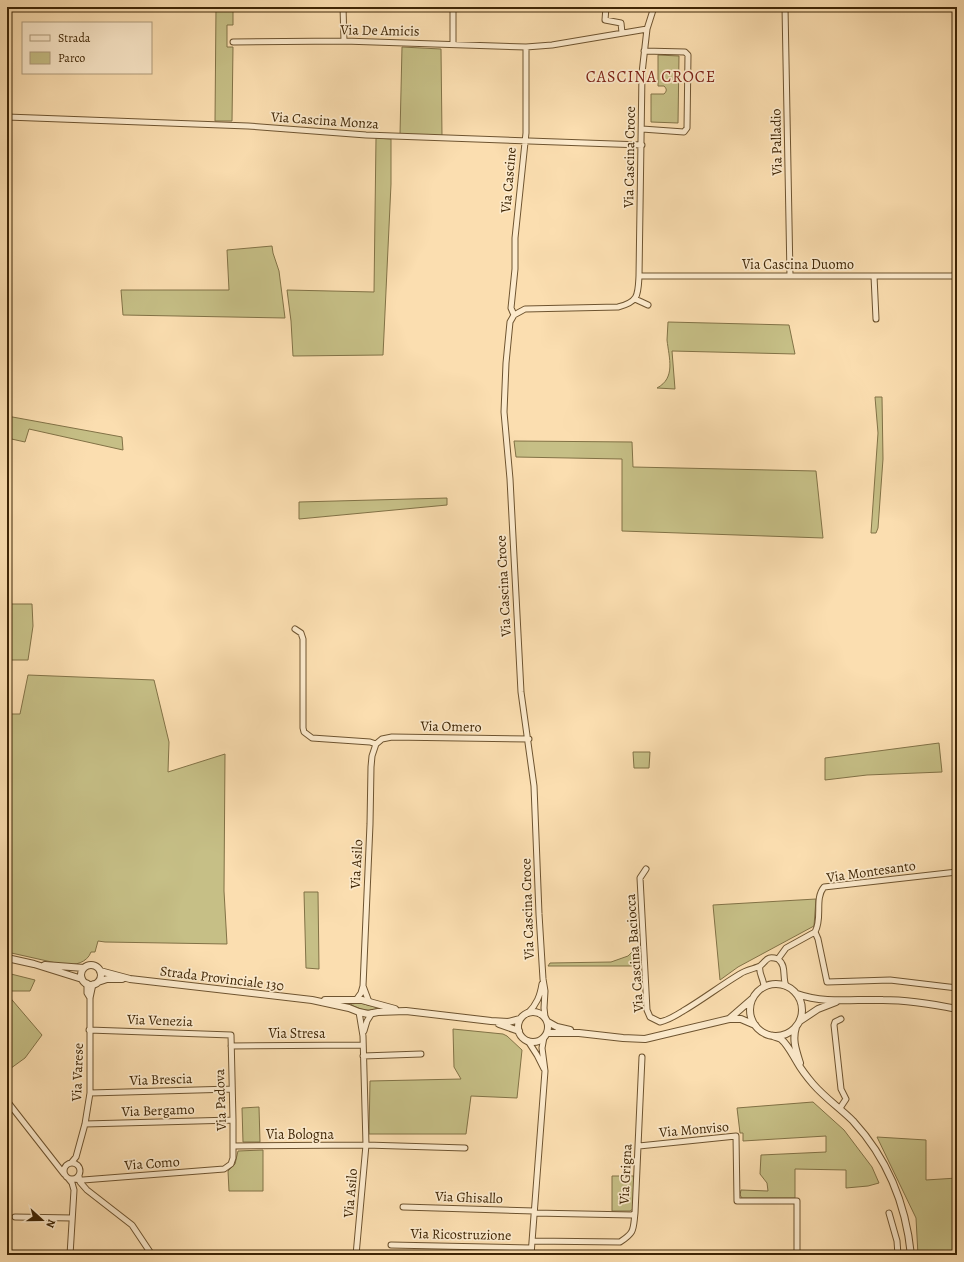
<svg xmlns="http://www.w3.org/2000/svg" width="964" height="1262" font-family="Alegreya,serif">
<rect width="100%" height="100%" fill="#fbdeb0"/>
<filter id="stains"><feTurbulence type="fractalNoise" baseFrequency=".005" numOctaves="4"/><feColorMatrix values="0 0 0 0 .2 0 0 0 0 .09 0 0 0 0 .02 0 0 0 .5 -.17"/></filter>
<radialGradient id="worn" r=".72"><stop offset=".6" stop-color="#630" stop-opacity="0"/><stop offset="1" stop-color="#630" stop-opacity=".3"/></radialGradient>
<path fill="#c6bf86" stroke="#827246" d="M216,7H233V25H227V47H233L232,121H215Z
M402,47L441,49L442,136L400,134Z
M658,55L679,56L678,123L651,122V94H664C667,91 667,89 664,86H658Z
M376,138L391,139V184L383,355L293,356L291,321L287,290L374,292Z
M272,246L273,253L279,271L285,318L123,315L121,290H229L227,250Z
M668,322L789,325L795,354L672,351L675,389L657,388C676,378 669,358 667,340C667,334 668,328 668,322Z
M875,397H882L883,459L878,528L876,533H871L878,433Z
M7,416L122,437L123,450L29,429L25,442L7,438Z
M514,441L632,442L633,467L816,471L823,538L622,531V459L516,457Z
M447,498V505L299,519V502Z
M7,604H32L33,626L28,660H7Z
M28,675L154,680L169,742L168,772L225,754L224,891L227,944L105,942L98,941L95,952H91C87,963 75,965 65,965L7,952V714H20Z
M939,743L942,772L867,775L825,780V758Z
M633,752H650L649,768H634Z
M304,892H318L319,969L306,968Z
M816,899L814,926L738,967L720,980L713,905Z
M638,946L639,966H548L550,963L611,962L628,956Z
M7,973L35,980L30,991H7Z
M7,994L42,1035L25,1058L7,1071Z
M360,1003L378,1008C369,1013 360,1009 351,1005V1004Z
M453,1029L503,1034L507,1036L522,1050L517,1098L471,1096L466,1134H369L370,1081L461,1079L454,1067Z
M813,1102L844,1130L872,1167L879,1183L868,1186L846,1188V1170L795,1169V1198H742L740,1195L741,1190L768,1191L767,1183L760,1174L761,1155L826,1152V1136L743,1141V1133H740L737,1108Z
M259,1107L260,1142H243L242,1108Z
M877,1137L926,1140V1180L957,1178V1255H918L916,1218Z
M263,1150V1191H229L228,1171L235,1164L238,1151Z
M612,1176H634L633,1209L630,1211H612Z"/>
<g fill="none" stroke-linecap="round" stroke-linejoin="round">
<defs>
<path id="minor" d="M343,7L344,41
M453,7V44
M606,7L605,20L621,23L622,33
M785,7L790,276
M233,42L344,41L526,47L552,45L647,29
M7,117L248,126L366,135L642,145
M642,129L684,132L687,128L688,55L685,52L644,51
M639,276H957
M874,276L876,319
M955,276L957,253
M635,299L648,305
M514,315L511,308L515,269V238L526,133V47
M295,629L301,633L303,639V728L304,732L312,738L370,742L376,744
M376,744L382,739L392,737L529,739
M646,869L640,878L647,1010L650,1017L660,1022C669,1020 675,1016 683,1011C702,1000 720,986 740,974C745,970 757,968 760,966C767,961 766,955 778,959
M957,872L824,887C814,899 823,918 815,932L818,939L827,982L890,980L957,988
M778,959L786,948L815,932
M778,959C787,966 782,977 786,986
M760,966C758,973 764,979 764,987
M87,983V993L90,998
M363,986L370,824L371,767L372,756L376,744
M356,1000L361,993L363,986L369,1002
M528,1013C537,1004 540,996 542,984
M545,1017L544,1008L545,991L543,979L539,914L534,786L521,692L510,479L504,412L506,363L510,322L514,315L525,309L618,307C639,302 638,294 639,276L642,73L647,29L654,7
M364,1031L367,1021L372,1013
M528,1041L537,1055L544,1069
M231,1046L363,1045
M363,1056L421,1054
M90,1093L232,1089
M7,1101L64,1174
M840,1108L846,1099L841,1089L834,1025L835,1022L841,1019
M85,1124L233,1120
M234,1146L366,1145L465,1148
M639,1146L736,1136L737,1201H797V1255
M71,1163L76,1157L85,1124L90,1093V998L93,984
M64 1171a8 8 0 1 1 16 0a8 8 0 1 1-16 0Z
M79,1176L80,1182L87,1190L132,1225L152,1255
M68,1178L72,1183L74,1190L70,1255
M73,1179L83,1180L224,1169L231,1164L233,1158V1120L231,1035L89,1030
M403,1207L534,1211
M534,1213L632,1215L635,1213L642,1057
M889,1213L897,1241L898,1255
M15,1217L72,1218
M532,1241L620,1242C635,1232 633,1230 635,1213
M391,1245L531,1248
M356,1255L366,1145L363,1036L359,1012
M531,1255L545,1071L542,1048L544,1037"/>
<path id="tertiary" d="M7,958L34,964L82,979
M45,965L84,968
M81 975a10 10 0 1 1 20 0a10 10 0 1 1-20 0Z
M100,971L130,979L312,1000L349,1008L359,1012L368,1014L378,1012L406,1011L491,1021L508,1022L520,1019
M98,982L107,979H122
M750 1010a26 26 0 1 1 52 0a26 26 0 1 1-52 0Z
M797,994C825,1004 854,999 883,1000C908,1000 932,1004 957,1009
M325,1000H362L395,1009
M518 1027a15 15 0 1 1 30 0a15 15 0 1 1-30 0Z
M729,1019L752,999
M800,1021L818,1009L836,1002
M548,1022L557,1027L570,1030
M499,1024L519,1031
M796,1027C792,1040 796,1050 800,1063
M547,1033H579L623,1038L645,1039L729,1019H741L755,1025
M773,1036C775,1037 779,1038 781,1039C788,1045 792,1054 797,1062C801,1069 807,1077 813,1084C825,1098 840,1108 853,1121C887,1158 906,1205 911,1255"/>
</defs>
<use href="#minor" stroke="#6e5430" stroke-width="7"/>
<use href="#tertiary" stroke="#6e5430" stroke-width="8"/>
<use href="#minor" stroke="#fceacc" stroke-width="5"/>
<use href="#tertiary" stroke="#fceacc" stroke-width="6"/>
</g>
<g text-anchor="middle" stroke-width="3.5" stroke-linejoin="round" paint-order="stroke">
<g font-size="14" fill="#3f2606" stroke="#fceacc">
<text transform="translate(380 30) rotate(1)" y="5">Via De Amicis</text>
<text transform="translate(325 120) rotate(4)" y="5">Via Cascina Monza</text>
<text transform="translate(776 142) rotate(-91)" y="5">Via Palladio</text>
<text transform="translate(629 157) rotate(-89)" y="5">Via Cascina Croce</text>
<text transform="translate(508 180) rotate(-85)" y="5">Via Cascine</text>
<text x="798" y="269">Via Cascina Duomo</text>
<text transform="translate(503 586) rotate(-93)" y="5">Via Cascina Croce</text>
<text transform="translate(451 726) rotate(1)" y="5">Via Omero</text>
<text transform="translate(356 864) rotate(-87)" y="5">Via Asilo</text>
<text transform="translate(871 871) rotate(-8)" y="5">Via Montesanto</text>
<text transform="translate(527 909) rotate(-92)" y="5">Via Cascina Croce</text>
<text transform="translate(634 953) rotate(-94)" y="5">Via Cascina Baciocca</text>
<text transform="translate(222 978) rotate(7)" y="5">Strada Provinciale 130</text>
<text transform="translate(160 1020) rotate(2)" y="5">Via Venezia</text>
<text x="297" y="1038">Via Stresa</text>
<text transform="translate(77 1072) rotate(-88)" y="5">Via Varese</text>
<text transform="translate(161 1079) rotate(-2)" y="5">Via Brescia</text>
<text transform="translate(220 1100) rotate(-92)" y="5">Via Padova</text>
<text transform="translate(158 1110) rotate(-2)" y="5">Via Bergamo</text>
<text transform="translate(694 1129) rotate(-5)" y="5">Via Monviso</text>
<text x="300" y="1139">Via Bologna</text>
<text transform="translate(152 1163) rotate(-4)" y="5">Via Como</text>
<text transform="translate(625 1174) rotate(-87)" y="5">Via Grigna</text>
<text transform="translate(350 1193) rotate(-85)" y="5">Via Asilo</text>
<text transform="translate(469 1197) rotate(2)" y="5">Via Ghisallo</text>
<text transform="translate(461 1234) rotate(1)" y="5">Via Ricostruzione</text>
</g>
<g font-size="16" letter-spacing="1" fill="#7a1f14" stroke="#fceacc">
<text x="651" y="82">CASCINA CROCE</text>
</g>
</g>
<rect width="964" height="1262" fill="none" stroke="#fbdeb0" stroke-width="24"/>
<rect x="8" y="8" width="948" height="1246" fill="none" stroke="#3f2606" stroke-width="2"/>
<rect x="12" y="12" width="940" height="1238" fill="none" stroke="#3f2606"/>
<rect x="22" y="22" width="130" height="52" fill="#fceacc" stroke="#b09c7d"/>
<rect x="30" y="35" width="20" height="6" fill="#fceacc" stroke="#b09c7d"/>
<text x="58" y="42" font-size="12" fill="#3f2606">Strada</text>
<rect x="30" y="52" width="20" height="12" fill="#c6bf86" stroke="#b09c7d"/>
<text x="58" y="62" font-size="12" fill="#3f2606">Parco</text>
<g transform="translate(42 1220) rotate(111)" stroke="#fceacc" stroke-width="3" paint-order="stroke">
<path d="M0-3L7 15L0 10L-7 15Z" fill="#3f2606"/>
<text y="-6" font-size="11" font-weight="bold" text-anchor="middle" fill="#3f2606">N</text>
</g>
<rect width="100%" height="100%" filter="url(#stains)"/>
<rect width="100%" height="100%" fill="url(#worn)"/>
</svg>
